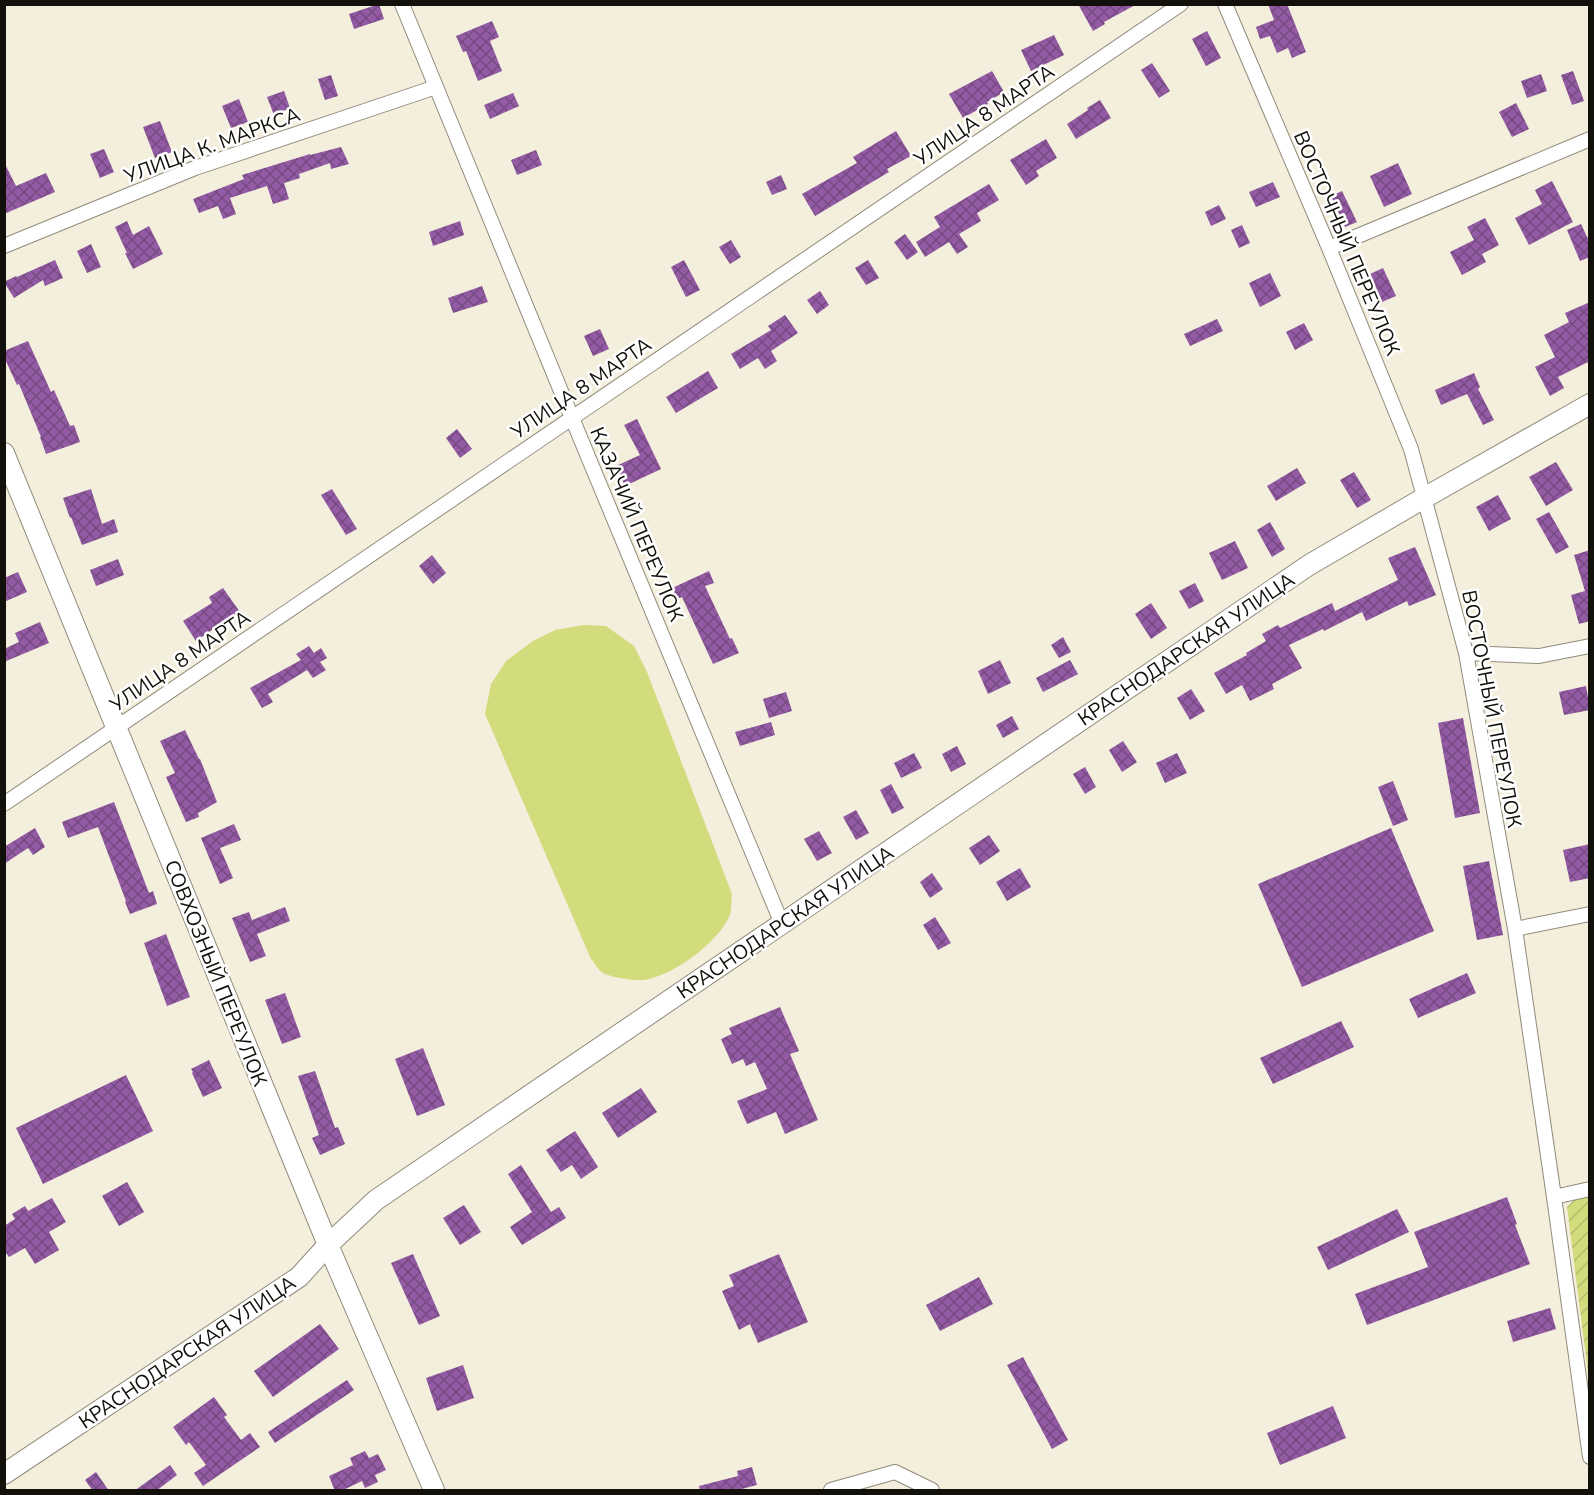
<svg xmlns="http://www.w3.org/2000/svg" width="1594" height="1495" font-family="'Nunito Sans',sans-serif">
<defs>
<pattern id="garden-furrows" width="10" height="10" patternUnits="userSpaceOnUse" patternTransform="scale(1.5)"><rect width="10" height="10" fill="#d3dc7d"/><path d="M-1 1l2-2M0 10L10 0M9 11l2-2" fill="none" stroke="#b4bc6b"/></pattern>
<pattern id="building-cross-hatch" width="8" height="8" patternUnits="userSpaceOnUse" patternTransform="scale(1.5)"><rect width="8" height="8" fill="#935ba3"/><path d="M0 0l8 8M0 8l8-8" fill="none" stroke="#774a83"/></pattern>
</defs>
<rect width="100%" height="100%" fill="#f4eedd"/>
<path fill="url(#garden-furrows)" d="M1589,1196V1381L1567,1207L1575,1199Z"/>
<path fill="#d3dc7d" d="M584,625L606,626L634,646L647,672L732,894C731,902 732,911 729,917C716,944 677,972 649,979C639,982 613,978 603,973C598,970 595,963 591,959L485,714L491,684L506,661L533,641L555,630Z"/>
<path fill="url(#building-cross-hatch)" d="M379,4L384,19L354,29L349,14Z
M1078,4H1137L1104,22L1105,24L1093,31Z
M1268,4H1287L1306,52L1292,58L1288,48L1277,53L1270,36L1260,39L1256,27L1274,20Z
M492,21L499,37L490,41L502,71L478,81L466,51L463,52L456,36Z
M1207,31L1221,58L1206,66L1192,39Z
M1054,35L1064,55L1031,71L1021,50Z
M1152,63L1170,91L1159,98L1141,70Z
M992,71L1004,92L987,102L988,104L963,118L949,94Z
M1573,71L1584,101L1572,105L1561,75Z
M1541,74L1547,91L1527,98L1521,81Z
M331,75L338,96L325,100L318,79Z
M284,91L290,108L274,115L267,97Z
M513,93L519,106L490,119L484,105Z
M239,99L248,122L231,128L222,106Z
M1100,100L1111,118L1076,139L1067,124L1088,110L1087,108Z
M1516,103L1529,129L1512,137L1499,112Z
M160,121L172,152L155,158L143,127Z
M896,131L911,156L887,169L889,172L815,216L802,194L857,163L853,157Z
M1046,139L1057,158L1036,171L1039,176L1026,185L1010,160Z
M341,147L349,164L331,169L330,163L299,174L300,178L284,183L289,199L273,204L267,186L230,198L236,214L223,219L218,206L199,213L193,199L244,179L242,175L310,154V155Z
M104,149L114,172L100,178L90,154Z
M536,150L542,165L517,175L511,160Z
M4,162L16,186L46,173L55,192L4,214Z
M1398,163L1412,194L1384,207L1370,176Z
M781,175L787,189L772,195L766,182Z
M1552,181L1573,222L1529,245L1515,218L1542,204L1535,190Z
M1273,182L1280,197L1256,207L1249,192Z
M989,184L999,200L977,213L981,221L959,234L968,247L957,254L949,242L925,257L916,242L940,227L934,217Z
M1342,191L1357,222L1345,227L1331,196Z
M1219,205L1226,219L1211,226L1205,212Z
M1485,218L1499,245L1482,254L1486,262L1462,275L1450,252L1474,240L1467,227Z
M127,221L133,235L149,226L163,254L133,269L125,253H127L115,227Z
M460,221L464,235L433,246L429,232Z
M1581,224L1590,243V257L1580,261L1567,230Z
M1242,225L1250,243L1239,248L1231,230Z
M905,234L918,252L907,260L894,242Z
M731,240L741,257L730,264L719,247Z
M91,244L101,267L87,273L77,251Z
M55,260L63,278L45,286L43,280L14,298L4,282L16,276L17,277Z
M684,260L700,290L686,297L671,267Z
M868,260L879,278L866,285L855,268Z
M1383,268L1396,296L1382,302L1370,274Z
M1270,273L1281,296L1260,307L1249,283Z
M482,286L488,302L453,313L448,298Z
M820,291L829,305L817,314L807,300Z
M1590,302V361L1558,377L1564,388L1550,396L1535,367L1555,357L1544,335L1569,322L1565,313Z
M785,315L798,333L771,351L777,361L765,369L758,358L740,369L731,354L771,330L768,326Z
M1217,319L1223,331L1190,346L1184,334Z
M1304,323L1313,340L1295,350L1286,332Z
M600,329L609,349L593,356L584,336Z
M28,341L51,392L54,390L70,426L74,425L80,442L46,454L40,437H41L19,384L17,385L4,357V351Z
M708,371L718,388L676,413L666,397Z
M1474,373L1480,387L1478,389L1494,420L1483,425L1467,394L1441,405L1435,390Z
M637,419L661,469L625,486L616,466L640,455L624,425Z
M457,429L472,449L460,458L446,438Z
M1556,462L1573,490L1546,506L1529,477Z
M1297,468L1306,483L1276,501L1267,486Z
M1354,472L1371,500L1357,508L1340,480Z
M91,489L102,524L114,519L118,532L82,545L71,517L70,518L63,498Z
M332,489L357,529L346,535L321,495Z
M1498,495L1511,519L1489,531L1476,507Z
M1549,512L1569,547L1556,554L1536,519Z
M1270,522L1285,549L1272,557L1257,530Z
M1235,541L1248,568L1222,580L1209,553Z
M1415,547L1436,595L1409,606L1407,601L1366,621L1362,612L1324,631L1323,629L1289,645L1302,668L1272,684L1274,689L1250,701L1242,685L1226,694L1214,673L1247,655L1246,653L1266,641L1262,634L1278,625L1280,628L1332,603L1335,611L1398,580L1388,558Z
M1590,550V621L1579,624L1571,595L1585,591L1574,555Z
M432,555L446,573L433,584L419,566Z
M118,559L124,575L96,586L90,570Z
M709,571L714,583L705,586L730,639L732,638L739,653L713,664L682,597L675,600L670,589Z
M18,572L27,592L4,602V578Z
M1195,583L1204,601L1189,609L1179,591Z
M223,588L240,612L230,619L229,618L196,641L183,621L212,603L209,597Z
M1151,603L1167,628L1151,639L1135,614Z
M40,622L49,643L4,662V649L19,642L15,633Z
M1063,637L1071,652L1059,658L1051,645Z
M309,646L314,653L321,648L327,658L320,662L326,670L313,678L307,670L268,694L273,702L262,708L250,688L301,660L296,654Z
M1000,660L1011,683L988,694L978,671Z
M1070,660L1078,674L1043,692L1036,678Z
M1586,686L1590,710L1564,715L1559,692Z
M1191,689L1205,711L1190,720L1177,698Z
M786,692L792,711L769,718L763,699Z
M1012,716L1019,729L1003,738L996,725Z
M1463,718L1480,813L1455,818L1438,723Z
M771,722L775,735L740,746L735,732Z
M185,730L199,759H200L217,802L198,813L199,817L186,822L166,777L175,773L160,741Z
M1123,741L1137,762L1122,772L1109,750Z
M957,746L966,764L951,772L942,754Z
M914,753L922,768L901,778L894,763Z
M1177,753L1187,773L1165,783L1156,763Z
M1085,767L1096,787L1085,794L1073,774Z
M1393,781L1408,820L1393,826L1378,787Z
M891,784L904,808L892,814L880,790Z
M114,802L149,893L153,891L157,904L130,914L125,902L126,901L98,827L68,838L62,822Z
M856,810L869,833L856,840L843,817Z
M234,824L241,840L220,848L233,878L220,884L201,838Z
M35,828L45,847L33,855L28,848L4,864V847Z
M1391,828L1434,931L1302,987L1258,884Z
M819,831L832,853L817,861L804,839Z
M989,835L1000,851L980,865L969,848Z
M1590,844V878L1570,882L1563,850Z
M1489,861L1503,935L1477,940L1463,866Z
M1020,868L1031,887L1007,901L996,882Z
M932,873L943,889L930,898L920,882Z
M285,907L290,921L257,934L266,956L250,962L232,918L249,912L252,920Z
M935,917L951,943L938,950L923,925Z
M166,934L190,997L167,1006L144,943Z
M1467,973L1476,993L1418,1018L1409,999Z
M285,993L301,1037L282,1044L265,1000Z
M780,1007L799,1051L790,1054L818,1120L785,1134L776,1112L747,1124L737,1101L767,1089L755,1062L746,1066L743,1059L732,1064L721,1039L732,1034L729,1028Z
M1341,1021L1354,1047L1273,1084L1260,1058Z
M423,1048L445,1105L417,1116L395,1059Z
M209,1060L222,1088L203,1097L192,1073L193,1072L191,1069Z
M315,1071L335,1128L338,1127L345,1144L320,1155L312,1138L319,1135L298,1076Z
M126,1075L153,1131L43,1184L16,1128Z
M641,1088L657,1112L618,1138L602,1113Z
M575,1131L598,1167L581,1179L572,1165L561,1172L546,1150Z
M521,1165L551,1212L559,1207L566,1218L522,1245L510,1227L532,1212L508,1174Z
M127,1182L144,1212L119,1226L102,1196Z
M1507,1197L1517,1224L1515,1225L1530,1264L1367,1325L1355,1294L1428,1267L1414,1232Z
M52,1198L66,1222L49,1232L59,1250L35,1264L25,1248L9,1257L4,1250V1226L15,1219L12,1214L25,1206L28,1211Z
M464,1205L481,1232L460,1245L443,1218Z
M1397,1209L1409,1232L1328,1270L1317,1247Z
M413,1254L440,1316L419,1325L391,1263Z
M779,1254L808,1322L758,1343L750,1324L739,1330L722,1291L734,1286L729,1275Z
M979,1277L993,1304L940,1331L926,1305Z
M1550,1308L1556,1329L1513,1342L1507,1321Z
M320,1324L339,1349L273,1397L254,1371Z
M1023,1357L1068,1440L1052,1449L1007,1365Z
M463,1365L474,1398L437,1411L426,1378Z
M347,1380L354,1390L275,1443L268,1432Z
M214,1397L227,1415L224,1417L241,1440L250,1433L260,1447L203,1486L194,1473L206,1465L189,1442L186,1445L173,1427Z
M1333,1406L1346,1438L1280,1465L1267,1433Z
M365,1451L369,1458L378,1454L386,1470L375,1475L378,1482L365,1488L362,1481L341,1491H335L329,1476L353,1465L350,1458Z
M170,1465L177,1475L156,1491H134Z
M752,1467L757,1485L734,1491H700L699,1486L738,1476L737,1471Z
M96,1472L109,1491H93L85,1480Z"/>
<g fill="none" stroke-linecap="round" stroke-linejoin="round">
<defs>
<path id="street" d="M402,4L572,418L782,924
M1225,4L1329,248L1411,449L1466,653L1515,929L1554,1197L1590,1457
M4,246L195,168L436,87
M1329,248L1590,139
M1466,653L1539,656L1590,646
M4,804L1181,4
M1515,929L1590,914
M1554,1197L1590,1189
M831,1490L895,1472L932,1490"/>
<path id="secondary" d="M4,453L328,1245L434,1490
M4,1474L299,1277L328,1245L376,1200L1309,565L1424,498L1590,404"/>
</defs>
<use href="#street" stroke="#908b7b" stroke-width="16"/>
<use href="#secondary" stroke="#908b7b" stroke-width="22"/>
<use href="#street" stroke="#fff" stroke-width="14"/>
<use href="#secondary" stroke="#fff" stroke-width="20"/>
</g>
<g text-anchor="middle" stroke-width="5" stroke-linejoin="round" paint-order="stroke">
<g font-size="20" fill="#12100a" stroke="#fff">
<text transform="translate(984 115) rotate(-34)" y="7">УЛИЦА 8 МАРТА</text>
<text transform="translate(212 145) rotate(-20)" y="7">УЛИЦА К. МАРКСА</text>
<text transform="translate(1347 243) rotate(67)" y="7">ВОСТОЧНЫЙ ПЕРЕУЛОК</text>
<text transform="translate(581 388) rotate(-34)" y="7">УЛИЦА 8 МАРТА</text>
<text transform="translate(637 524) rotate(67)" y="7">КАЗАЧИЙ ПЕРЕУЛОК</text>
<text transform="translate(1186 649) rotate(-34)" y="7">КРАСНОДАРСКАЯ УЛИЦА</text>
<text transform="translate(180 661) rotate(-34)" y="7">УЛИЦА 8 МАРТА</text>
<text transform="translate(1492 709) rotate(79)" y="7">ВОСТОЧНЫЙ ПЕРЕУЛОК</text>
<text transform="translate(785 922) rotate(-34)" y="7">КРАСНОДАРСКАЯ УЛИЦА</text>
<text transform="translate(216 973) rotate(68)" y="7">СОВХОЗНЫЙ ПЕРЕУЛОК</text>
<text transform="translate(187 1352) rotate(-34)" y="7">КРАСНОДАРСКАЯ УЛИЦА</text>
</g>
</g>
<rect width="1594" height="1495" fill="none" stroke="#12100a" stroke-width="12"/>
</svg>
